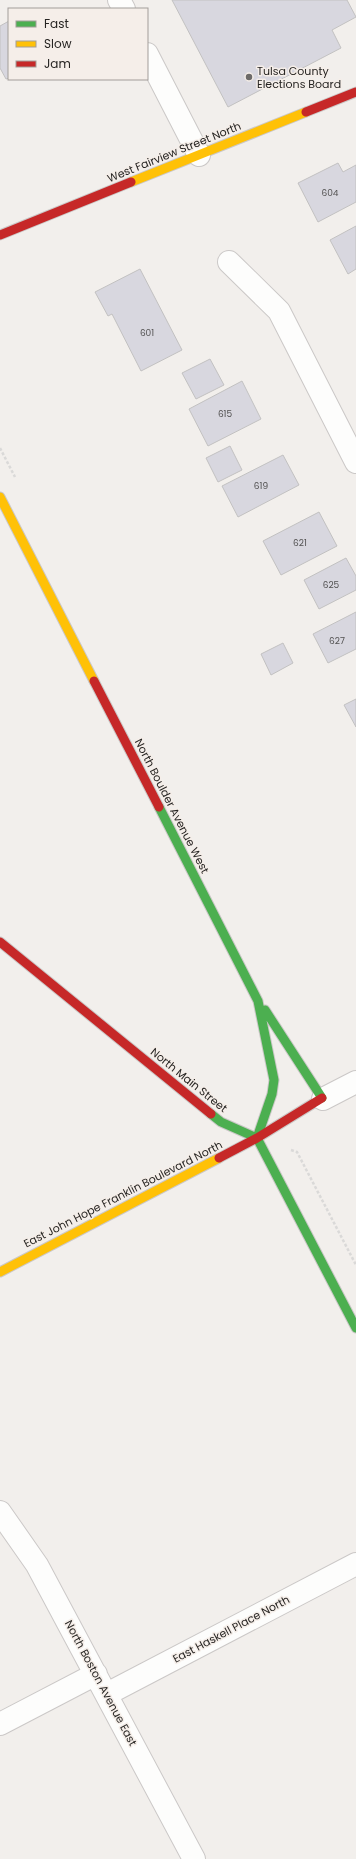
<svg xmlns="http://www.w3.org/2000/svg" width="356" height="1859" font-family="Poppins,sans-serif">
<rect width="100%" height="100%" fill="#f2efec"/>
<path fill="#d8d7df" stroke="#c2c1c1" d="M172,0H347L356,17L332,30L341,48L228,107Z
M9,21V78L6,79L0,68V26Z
M338,163L343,172L356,165V202L318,222L298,183Z
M356,226V269L348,274L330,240Z
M140,269L182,350L141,371L112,314L108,316L95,292Z
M210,359L224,385L196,399L182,373Z
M242,381L261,419L208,446L189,409Z
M230,446L242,470L218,482L206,458Z
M283,455L299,485L238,517L222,486Z
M319,512L337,546L281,575L263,541Z
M346,558L356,576V590L319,609L304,580Z
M356,612V649L328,663L313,634Z
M283,643L293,663L271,675L261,654Z
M356,699V727L344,705Z"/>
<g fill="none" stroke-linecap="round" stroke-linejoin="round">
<defs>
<path id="street" d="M119,0L124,9
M147,54L199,155
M229,262L279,311L356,462
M323,1099L356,1082
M0,1512L37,1565L194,1859
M107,1694L356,1564
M0,1724L96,1674"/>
<path id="fast" d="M159,807L258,1001L274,1080L272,1094L257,1138
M265,1010L322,1098
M211,1114L221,1122L257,1138L356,1328"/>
<path id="slow" d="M131,182L306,112
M0,497L94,681
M0,1272L219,1158"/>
<path id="jam" d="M306,112L356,92
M0,235L131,182
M94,681L159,807
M0,942L211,1114
M219,1158L257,1138L322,1098"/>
</defs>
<use href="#street" stroke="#cbc8c7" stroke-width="24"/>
<use href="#fast" stroke="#cbc8c7" stroke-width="11"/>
<use href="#slow" stroke="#cbc8c7" stroke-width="11"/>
<use href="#jam" stroke="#cbc8c7" stroke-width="11"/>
<path stroke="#dad9d8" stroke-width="2.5" stroke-dasharray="3 2" stroke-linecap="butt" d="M0,448L15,477
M291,1150L297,1152L356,1265"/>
<use href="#street" stroke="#fdfdfc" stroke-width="22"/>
<use href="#fast" stroke="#4caf50" stroke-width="9"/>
<use href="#slow" stroke="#ffc107" stroke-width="9"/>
<use href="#jam" stroke="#c62828" stroke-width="9"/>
</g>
<circle fill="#6d6b69" stroke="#f5eee9" stroke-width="1.5" cx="249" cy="77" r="4"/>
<g text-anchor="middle" stroke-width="3" stroke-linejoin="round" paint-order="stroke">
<g font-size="9" fill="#525151">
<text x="330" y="196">604</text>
<text x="147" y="336">601</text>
<text x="225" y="417">615</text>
<text x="261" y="489">619</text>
<text x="300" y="546">621</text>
<text x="331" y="588">625</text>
<text x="337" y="644">627</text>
</g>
<g font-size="11" fill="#262422" stroke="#f5eee9" text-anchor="start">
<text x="257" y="75">Tulsa County<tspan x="257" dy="13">Elections Board</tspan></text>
</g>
<g font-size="11" fill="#262422" stroke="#f5eee9">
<text transform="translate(174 152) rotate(-22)" y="4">West Fairview Street North</text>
<text transform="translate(172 806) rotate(63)" y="4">North Boulder Avenue West</text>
<text transform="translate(189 1080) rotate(39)" y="4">North Main Street</text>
<text transform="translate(123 1194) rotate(-27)" y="4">East John Hope Franklin Boulevard North</text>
<text transform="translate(231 1629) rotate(-28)" y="4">East Haskell Place North</text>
<text transform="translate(101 1683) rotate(62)" y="4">North Boston Avenue East</text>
</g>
</g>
<rect x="8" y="8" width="140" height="72" fill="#f5eee9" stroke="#a29d99"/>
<rect x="16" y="21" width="20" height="6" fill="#4caf50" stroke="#a29d99"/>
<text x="44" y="28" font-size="12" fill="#262422">Fast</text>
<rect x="16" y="41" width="20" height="6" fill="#ffc107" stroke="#a29d99"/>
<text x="44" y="48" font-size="12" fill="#262422">Slow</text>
<rect x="16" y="61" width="20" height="6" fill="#c62828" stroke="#a29d99"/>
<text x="44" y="68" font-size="12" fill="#262422">Jam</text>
</svg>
